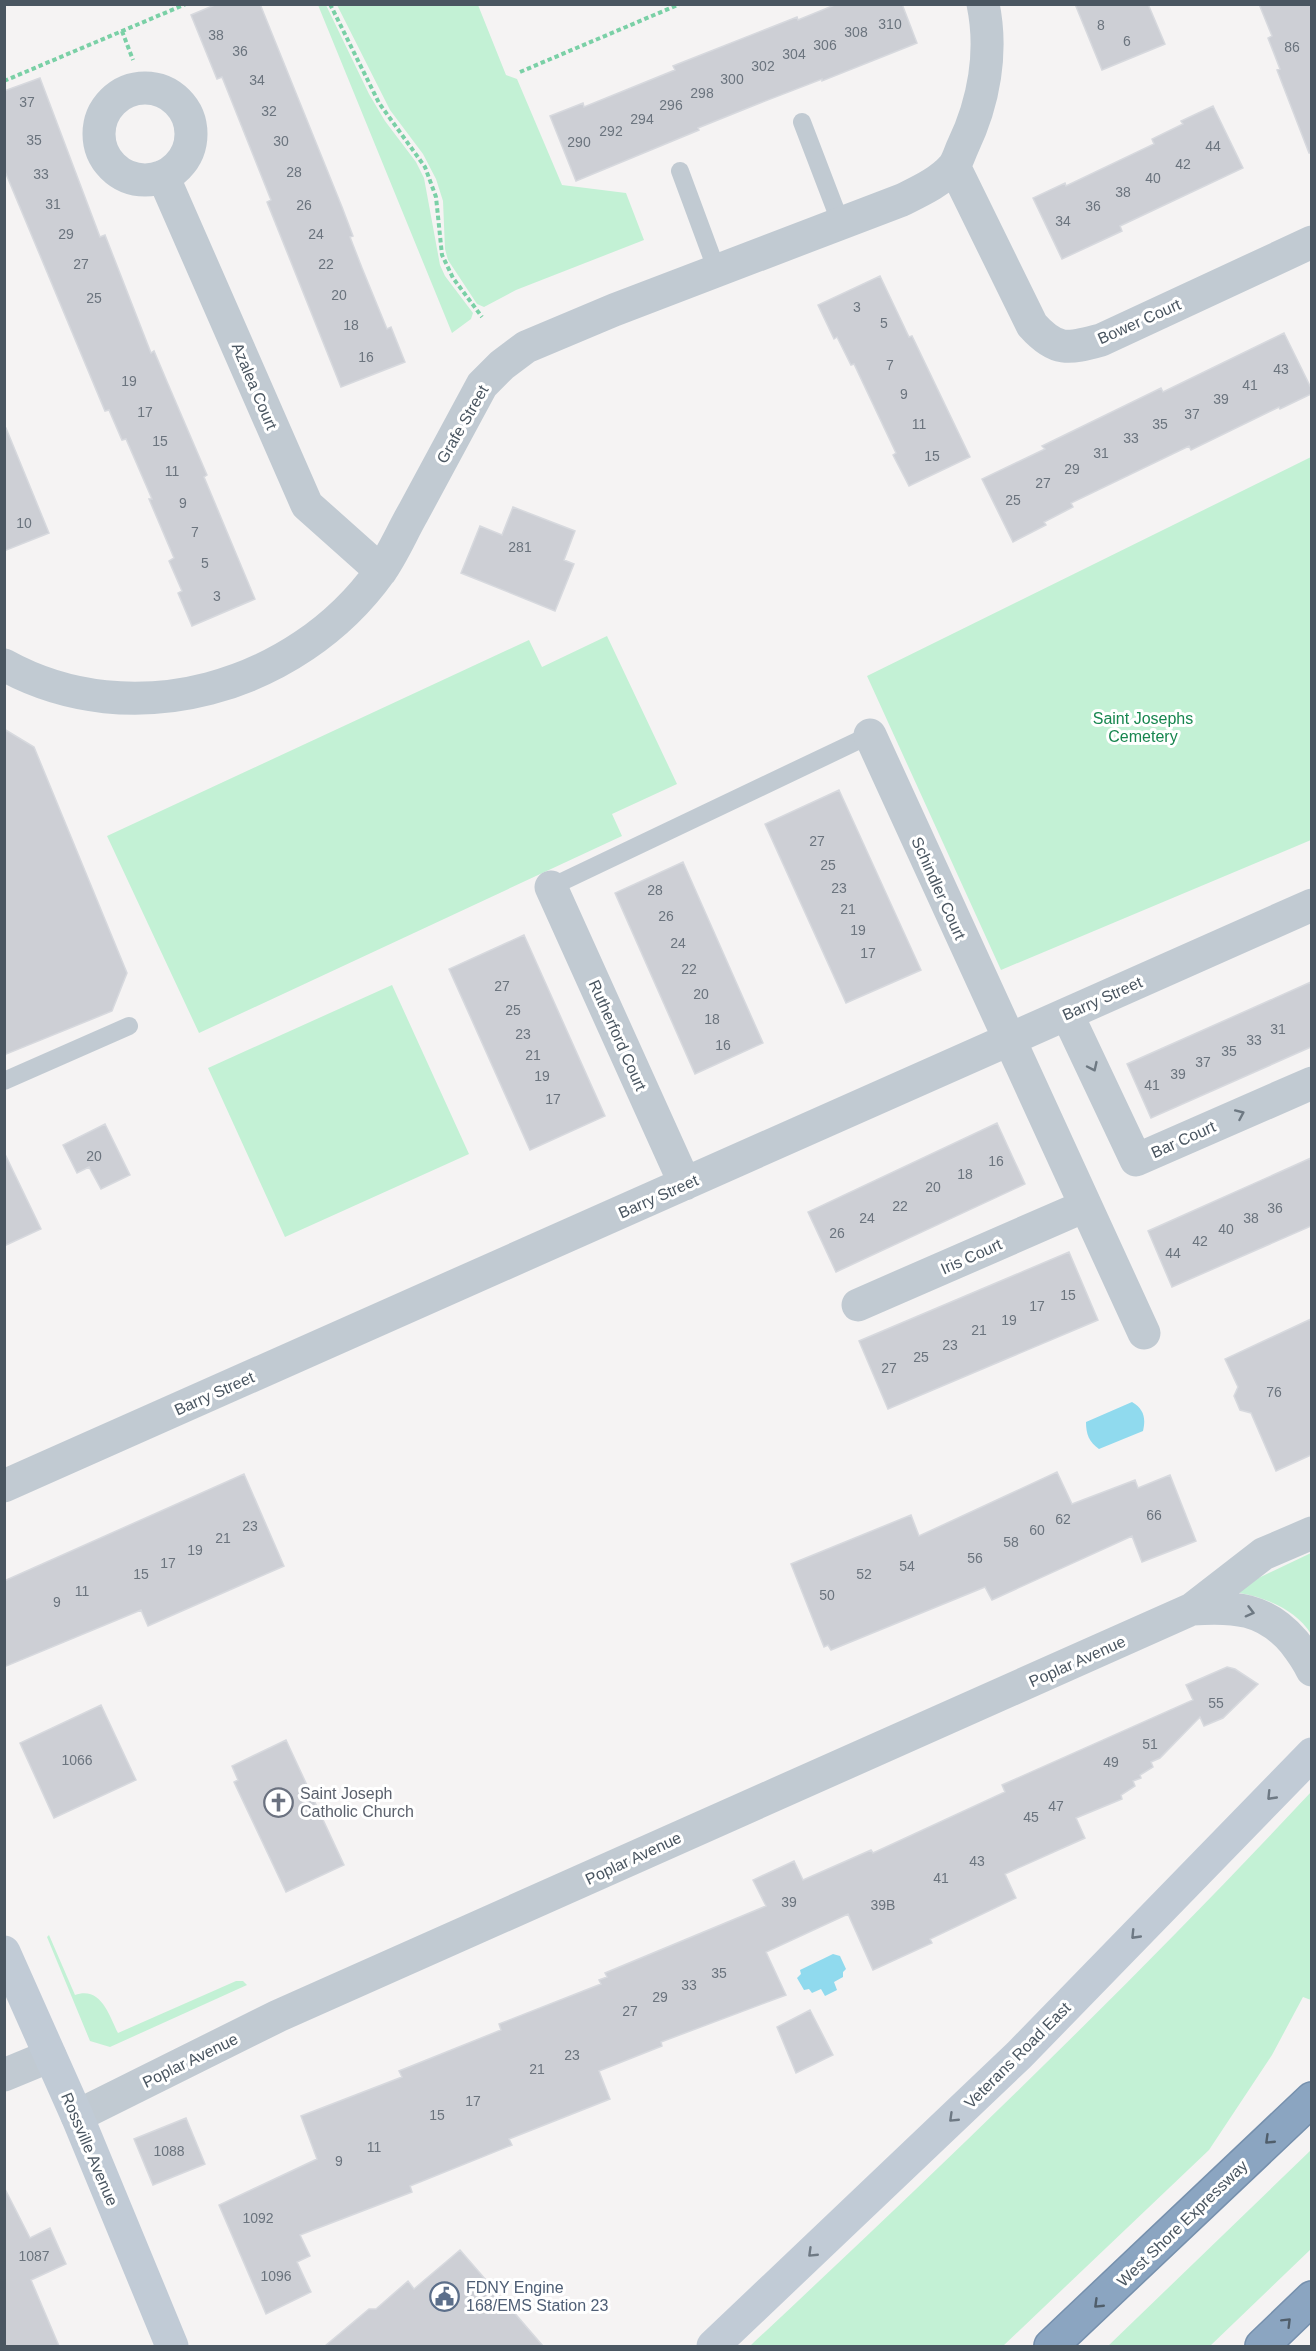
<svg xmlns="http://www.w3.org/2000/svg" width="1316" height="2351" font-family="Helvetica,sans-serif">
<rect width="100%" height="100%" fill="#f5f3f3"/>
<path fill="#c3f1d5" d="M318,5H326L369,94L385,121L416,162L424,178L440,265L445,276L473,313L471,319L452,333Z
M337,5H478L506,75L517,79L562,185L626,193L644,240L516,290L484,307L477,304L448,260L445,249L443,201L436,179L423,154L390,110Z
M1311,457V840L1001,970L867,676Z
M607,636L677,784L612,814L622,836L199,1033L107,836L529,640L542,667Z
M392,985L469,1154L285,1237L208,1068Z
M1311,1553V1634C1296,1610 1267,1598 1240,1593L1239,1590L1246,1584Z
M1311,1792V2000L1303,1997L1272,2055L1209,2150L1003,2346H750C942,2166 1132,1984 1311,1792Z
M49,1935L75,1995C101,1986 109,2015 118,2033L236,1981H243L247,1985L110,2047L90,2041L47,1937Z
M1311,2150V2249L1210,2346H1108Z"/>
<path fill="#90daee" d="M1132,1402C1144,1409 1146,1418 1143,1431L1099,1449C1089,1442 1086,1434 1086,1422Z
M833,1954L840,1956L846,1969L843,1972V1977L834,1982L837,1990L825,1996L821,1989L812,1993L809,1989L804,1990L797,1978L801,1974L800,1970Z"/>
<path fill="#cdcfd5" stroke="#d7d9de" stroke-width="1.5" d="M217,4H260L342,207L353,236L350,237L362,268L387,329L391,327L405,362L341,387L267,202L271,200L234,107L222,77L217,79L191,15Z
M837,4H902L917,43L822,81V79L760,103L698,128L699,130L576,181L550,116L583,103L584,107L675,70L673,66L797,17L798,20Z
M1075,4H1148L1165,44L1102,70Z
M1259,4H1311V153H1309L1277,70L1280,69L1268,38L1272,36Z
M40,78L100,237L105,235L151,353L154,351L168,384L207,475L204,477L255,599L192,626L178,593L182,591L169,561L174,558L149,499H152L126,439L122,440L109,410L105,411L4,169V91Z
M1213,106L1243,168L1120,226L1122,231L1062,259L1033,198L1065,183L1066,186L1154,144L1152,139L1183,124L1181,121Z
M880,276L909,337L912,336L970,457L909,486L893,455L896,453L854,364L851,365L837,337L834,339L818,305Z
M1284,333L1311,388V394L1280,409L1279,407L1191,450L1189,446L1071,503L1073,507L1044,522L1046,525L1013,542L982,479L1045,449L1042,446L1161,388L1163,392Z
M6,428L49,533L4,551V429Z
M513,507L575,531L564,560L574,564L555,611L461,573L480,526L502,535Z
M4,729L34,747L127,973L112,1011L4,1055Z
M839,790L921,970L846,1003L765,824Z
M683,862L763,1043L695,1074L615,893Z
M524,935L605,1116L530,1150L449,969Z
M1311,982V1047L1151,1118L1127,1064Z
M997,1123L1025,1184L836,1272L808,1212Z
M105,1124L130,1175L101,1189L89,1167L77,1173L63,1145Z
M4,1152L41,1229L4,1246Z
M1311,1158V1226L1172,1287L1148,1231Z
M1069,1252L1098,1320L888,1409L859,1341Z
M1311,1319V1455L1276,1471L1251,1413L1240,1410L1234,1396L1238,1387L1225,1359Z
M1057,1472L1072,1504L1135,1480L1138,1488L1170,1475L1196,1541L1142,1562L1132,1536L992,1600L985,1587L831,1650L828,1645L824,1647L791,1564L911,1515L919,1536Z
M244,1474L284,1566L148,1626L141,1610L4,1667V1581Z
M1227,1667L1235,1669L1258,1684L1223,1718L1204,1726L1200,1717L1160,1758L1151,1762L1153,1767L1140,1775L1141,1778L1133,1781L1135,1786L1121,1795L1122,1799L1076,1818L1085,1838L1005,1874L1016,1898L930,1939L932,1943L873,1970L848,1914L766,1952L786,1995L661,2042L662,2046L599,2071L610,2099L509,2139L512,2145L410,2186L412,2192L300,2235L310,2256L297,2262L311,2292L266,2314L219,2205L317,2159L301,2116L402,2077L399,2071L501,2030L499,2024L601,1984L599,1980L607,1977L605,1973L766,1906L753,1880L794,1861L803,1880L871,1850L873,1853L1005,1792L1002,1785L1193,1700L1186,1685Z
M101,1705L136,1780L54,1818L20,1743Z
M286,1740L344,1865L286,1892L234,1782L238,1780L232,1766Z
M810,2010L833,2055L796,2073L777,2027Z
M186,2118L205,2164L153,2185L134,2139Z
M4,2187L30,2238L50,2228L66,2264L31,2280L59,2346H4Z
M460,2250L543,2346H325L369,2309H376L408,2281L414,2289Z"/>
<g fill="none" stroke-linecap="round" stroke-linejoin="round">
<defs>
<path id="highway" d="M1051,2346L1312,2099
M1262,2346L1312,2298"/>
</defs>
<use href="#highway" stroke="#7690ad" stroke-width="36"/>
<path stroke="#7ad0a6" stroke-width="4" stroke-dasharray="4.5 3" stroke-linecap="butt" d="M330,4L379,103L425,167L436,197L442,255L453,278L482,317
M122,31L133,60
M520,72L680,4
M4,81L186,4"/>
<path stroke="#c1cad2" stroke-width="18" d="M802,122L841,224
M680,171L717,271
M551,887L870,735
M4,1081L129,1026"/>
<path stroke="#c1cad2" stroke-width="33" d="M99 134a46 46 0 1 1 92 0a46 46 0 1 1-92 0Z
M954,166L1032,325C1056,352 1068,349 1101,340L1312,242
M163,176L307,505L381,571
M4,665C132,736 297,688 380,572C393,554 402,532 413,513C436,470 459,428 482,385L502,365L526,347L614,310L902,200C920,191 940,182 953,167C958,161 960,152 963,146C984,102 993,52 983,4
M870,735L1144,1333
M551,887L685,1184
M1067,1014L1136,1160L1312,1083
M858,1305L1085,1206
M4,1486L1312,905
M1192,1609C1234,1606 1265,1608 1294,1642C1301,1651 1307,1659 1312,1670
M4,2075L50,2056
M77,2116L278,2016L1192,1609L1263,1554L1312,1533"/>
<path stroke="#c1cbd6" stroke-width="33" d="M4,1952L77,2116L172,2346
M713,2346L1019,2055L1312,1754"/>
<use href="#highway" stroke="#8ba5c1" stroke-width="33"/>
</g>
<defs><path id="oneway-chevron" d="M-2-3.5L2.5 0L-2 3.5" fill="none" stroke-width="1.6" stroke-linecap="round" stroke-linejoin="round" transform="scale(1.5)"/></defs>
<g stroke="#6e7983">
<use href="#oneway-chevron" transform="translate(1093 1067) rotate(65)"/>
<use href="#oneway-chevron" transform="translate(1240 1114) rotate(-24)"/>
<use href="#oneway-chevron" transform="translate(1250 1612) rotate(15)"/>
</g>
<g stroke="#6e7984">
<use href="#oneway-chevron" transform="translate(1271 1796) rotate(134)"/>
<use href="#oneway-chevron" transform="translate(1135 1935) rotate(134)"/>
<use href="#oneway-chevron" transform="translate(953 2118) rotate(136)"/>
<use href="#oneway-chevron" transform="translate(812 2253) rotate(136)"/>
</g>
<g stroke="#505e6b">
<use href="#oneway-chevron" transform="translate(1269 2140) rotate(136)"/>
<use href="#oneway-chevron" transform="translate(1098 2304) rotate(136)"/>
<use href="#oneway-chevron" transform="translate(1287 2322) rotate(-45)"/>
</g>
<defs>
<symbol id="church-ring" viewBox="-11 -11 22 22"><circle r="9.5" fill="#fff" stroke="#6b7280" stroke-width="1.5"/><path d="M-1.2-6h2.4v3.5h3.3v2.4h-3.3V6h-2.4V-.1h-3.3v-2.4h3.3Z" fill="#6b7280"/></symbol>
<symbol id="civic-ring" viewBox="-11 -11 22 22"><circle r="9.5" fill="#fff" stroke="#5c6f8a" stroke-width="1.5"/><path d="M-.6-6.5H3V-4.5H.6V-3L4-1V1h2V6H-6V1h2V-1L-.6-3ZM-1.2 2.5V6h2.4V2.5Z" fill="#5c6f8a"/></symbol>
</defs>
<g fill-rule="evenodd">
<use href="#church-ring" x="262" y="1786" width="33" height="33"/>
<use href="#civic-ring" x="428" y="2280" width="33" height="33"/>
</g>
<g text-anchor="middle" stroke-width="6" stroke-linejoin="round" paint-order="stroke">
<g font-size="14" fill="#6b747e">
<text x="890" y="29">310</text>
<text x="1101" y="30">8</text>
<text x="856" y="37">308</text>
<text x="216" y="40">38</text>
<text x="1127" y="46">6</text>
<text x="825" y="50">306</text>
<text x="1292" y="52">86</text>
<text x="240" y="56">36</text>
<text x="794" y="59">304</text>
<text x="763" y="71">302</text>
<text x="732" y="84">300</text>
<text x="257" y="85">34</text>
<text x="702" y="98">298</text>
<text x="27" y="107">37</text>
<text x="671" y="110">296</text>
<text x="269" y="116">32</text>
<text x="642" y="124">294</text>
<text x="611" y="136">292</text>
<text x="34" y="145">35</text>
<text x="281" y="146">30</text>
<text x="579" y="147">290</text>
<text x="1213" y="151">44</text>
<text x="1183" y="169">42</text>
<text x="294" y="177">28</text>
<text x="41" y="179">33</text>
<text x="1153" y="183">40</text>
<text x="1123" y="197">38</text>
<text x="53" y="209">31</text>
<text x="304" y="210">26</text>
<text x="1093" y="211">36</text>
<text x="1063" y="226">34</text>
<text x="66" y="239">29</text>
<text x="316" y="239">24</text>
<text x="81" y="269">27</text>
<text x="326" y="269">22</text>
<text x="339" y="300">20</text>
<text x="94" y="303">25</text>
<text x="857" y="312">3</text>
<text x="884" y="328">5</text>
<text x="351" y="330">18</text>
<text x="366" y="362">16</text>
<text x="890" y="370">7</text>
<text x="1281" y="374">43</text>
<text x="129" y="386">19</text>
<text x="1250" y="390">41</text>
<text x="904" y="399">9</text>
<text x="1221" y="404">39</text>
<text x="145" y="417">17</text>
<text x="1192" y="419">37</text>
<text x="919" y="429">11</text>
<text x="1160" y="429">35</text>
<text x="1131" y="443">33</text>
<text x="160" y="446">15</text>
<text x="1101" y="458">31</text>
<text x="932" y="461">15</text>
<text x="1072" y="474">29</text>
<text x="172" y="476">11</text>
<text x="1043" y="488">27</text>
<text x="1013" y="505">25</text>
<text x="183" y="508">9</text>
<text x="24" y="528">10</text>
<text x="195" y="537">7</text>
<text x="520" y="552">281</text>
<text x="205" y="568">5</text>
<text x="217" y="601">3</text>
<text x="817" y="846">27</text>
<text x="828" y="870">25</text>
<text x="839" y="893">23</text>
<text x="655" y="895">28</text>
<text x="848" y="914">21</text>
<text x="666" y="921">26</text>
<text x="858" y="935">19</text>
<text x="678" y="948">24</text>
<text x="868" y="958">17</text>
<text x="689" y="974">22</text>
<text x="502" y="991">27</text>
<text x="701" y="999">20</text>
<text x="513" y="1015">25</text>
<text x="712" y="1024">18</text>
<text x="1278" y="1034">31</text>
<text x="523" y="1039">23</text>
<text x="1254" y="1045">33</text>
<text x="723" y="1050">16</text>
<text x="1229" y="1056">35</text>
<text x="533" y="1060">21</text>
<text x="1203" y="1067">37</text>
<text x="1178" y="1079">39</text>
<text x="542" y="1081">19</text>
<text x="1152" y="1090">41</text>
<text x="553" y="1104">17</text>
<text x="94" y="1161">20</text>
<text x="996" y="1166">16</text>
<text x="965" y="1179">18</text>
<text x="933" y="1192">20</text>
<text x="900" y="1211">22</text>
<text x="1275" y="1213">36</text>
<text x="867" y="1223">24</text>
<text x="1251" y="1223">38</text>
<text x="1226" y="1234">40</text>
<text x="837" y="1238">26</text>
<text x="1200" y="1246">42</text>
<text x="1173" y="1258">44</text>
<text x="1068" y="1300">15</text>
<text x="1037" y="1311">17</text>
<text x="1009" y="1325">19</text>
<text x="979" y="1335">21</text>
<text x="950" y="1350">23</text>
<text x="921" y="1362">25</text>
<text x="889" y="1373">27</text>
<text x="1274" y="1397">76</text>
<text x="1154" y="1520">66</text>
<text x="1063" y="1524">62</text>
<text x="250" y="1531">23</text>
<text x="1037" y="1535">60</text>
<text x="223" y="1543">21</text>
<text x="1011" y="1547">58</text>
<text x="195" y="1555">19</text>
<text x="975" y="1563">56</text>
<text x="168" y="1568">17</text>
<text x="907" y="1571">54</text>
<text x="141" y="1579">15</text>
<text x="864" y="1579">52</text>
<text x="82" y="1596">11</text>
<text x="827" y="1600">50</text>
<text x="57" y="1607">9</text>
<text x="1216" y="1708">55</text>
<text x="1150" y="1749">51</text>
<text x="77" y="1765">1066</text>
<text x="1111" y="1767">49</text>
<text x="1056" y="1811">47</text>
<text x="1031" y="1822">45</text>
<text x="977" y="1866">43</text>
<text x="941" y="1883">41</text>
<text x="789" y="1907">39</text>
<text x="883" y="1910">39B</text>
<text x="719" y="1978">35</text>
<text x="689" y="1990">33</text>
<text x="660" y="2002">29</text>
<text x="630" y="2016">27</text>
<text x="572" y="2060">23</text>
<text x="537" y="2074">21</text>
<text x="473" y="2106">17</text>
<text x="437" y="2120">15</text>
<text x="374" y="2152">11</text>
<text x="169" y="2156">1088</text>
<text x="339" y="2166">9</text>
<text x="258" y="2223">1092</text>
<text x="34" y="2261">1087</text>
<text x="276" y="2281">1096</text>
</g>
<g font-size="16" fill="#4a5661" stroke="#fff">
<text transform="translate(1139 321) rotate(-24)" y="6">Bower Court</text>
<text transform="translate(255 386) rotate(67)" y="6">Azalea Court</text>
<text transform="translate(462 424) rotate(-60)" y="6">Grafe Street</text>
<text transform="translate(939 888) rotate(66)" y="6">Schindler Court</text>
<text transform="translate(1102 998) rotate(-24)" y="6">Barry Street</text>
<text transform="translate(618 1035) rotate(66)" y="6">Rutherford Court</text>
<text transform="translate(1183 1139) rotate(-24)" y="6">Bar Court</text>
<text transform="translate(658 1196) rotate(-24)" y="6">Barry Street</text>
<text transform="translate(971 1256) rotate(-24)" y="6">Iris Court</text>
<text transform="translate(214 1393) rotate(-24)" y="6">Barry Street</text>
<text transform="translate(1077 1661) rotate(-24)" y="6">Poplar Avenue</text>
<text transform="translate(633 1858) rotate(-25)" y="6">Poplar Avenue</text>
<text transform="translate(1017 2055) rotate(-45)" y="6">Veterans Road East</text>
<text transform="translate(190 2060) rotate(-26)" y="6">Poplar Avenue</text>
<text transform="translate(90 2149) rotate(67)" y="6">Rossville Avenue</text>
<text transform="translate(1182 2223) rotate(-44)" y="6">West Shore Expressway</text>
</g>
<g font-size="16" fill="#17864f" stroke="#fff">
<text x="1143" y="724">Saint Josephs<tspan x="1143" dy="18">Cemetery</tspan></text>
</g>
<g font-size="16" fill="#5b616d" stroke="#fff" text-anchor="start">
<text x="300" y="1799">Saint Joseph<tspan x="300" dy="18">Catholic Church</tspan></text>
</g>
<g font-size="16" fill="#4e5e75" stroke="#fff" text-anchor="start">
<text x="466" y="2293">FDNY Engine<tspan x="466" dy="18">168/EMS Station 23</tspan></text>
</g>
</g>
<rect width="1316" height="2351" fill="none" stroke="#4a5661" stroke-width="12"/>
</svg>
